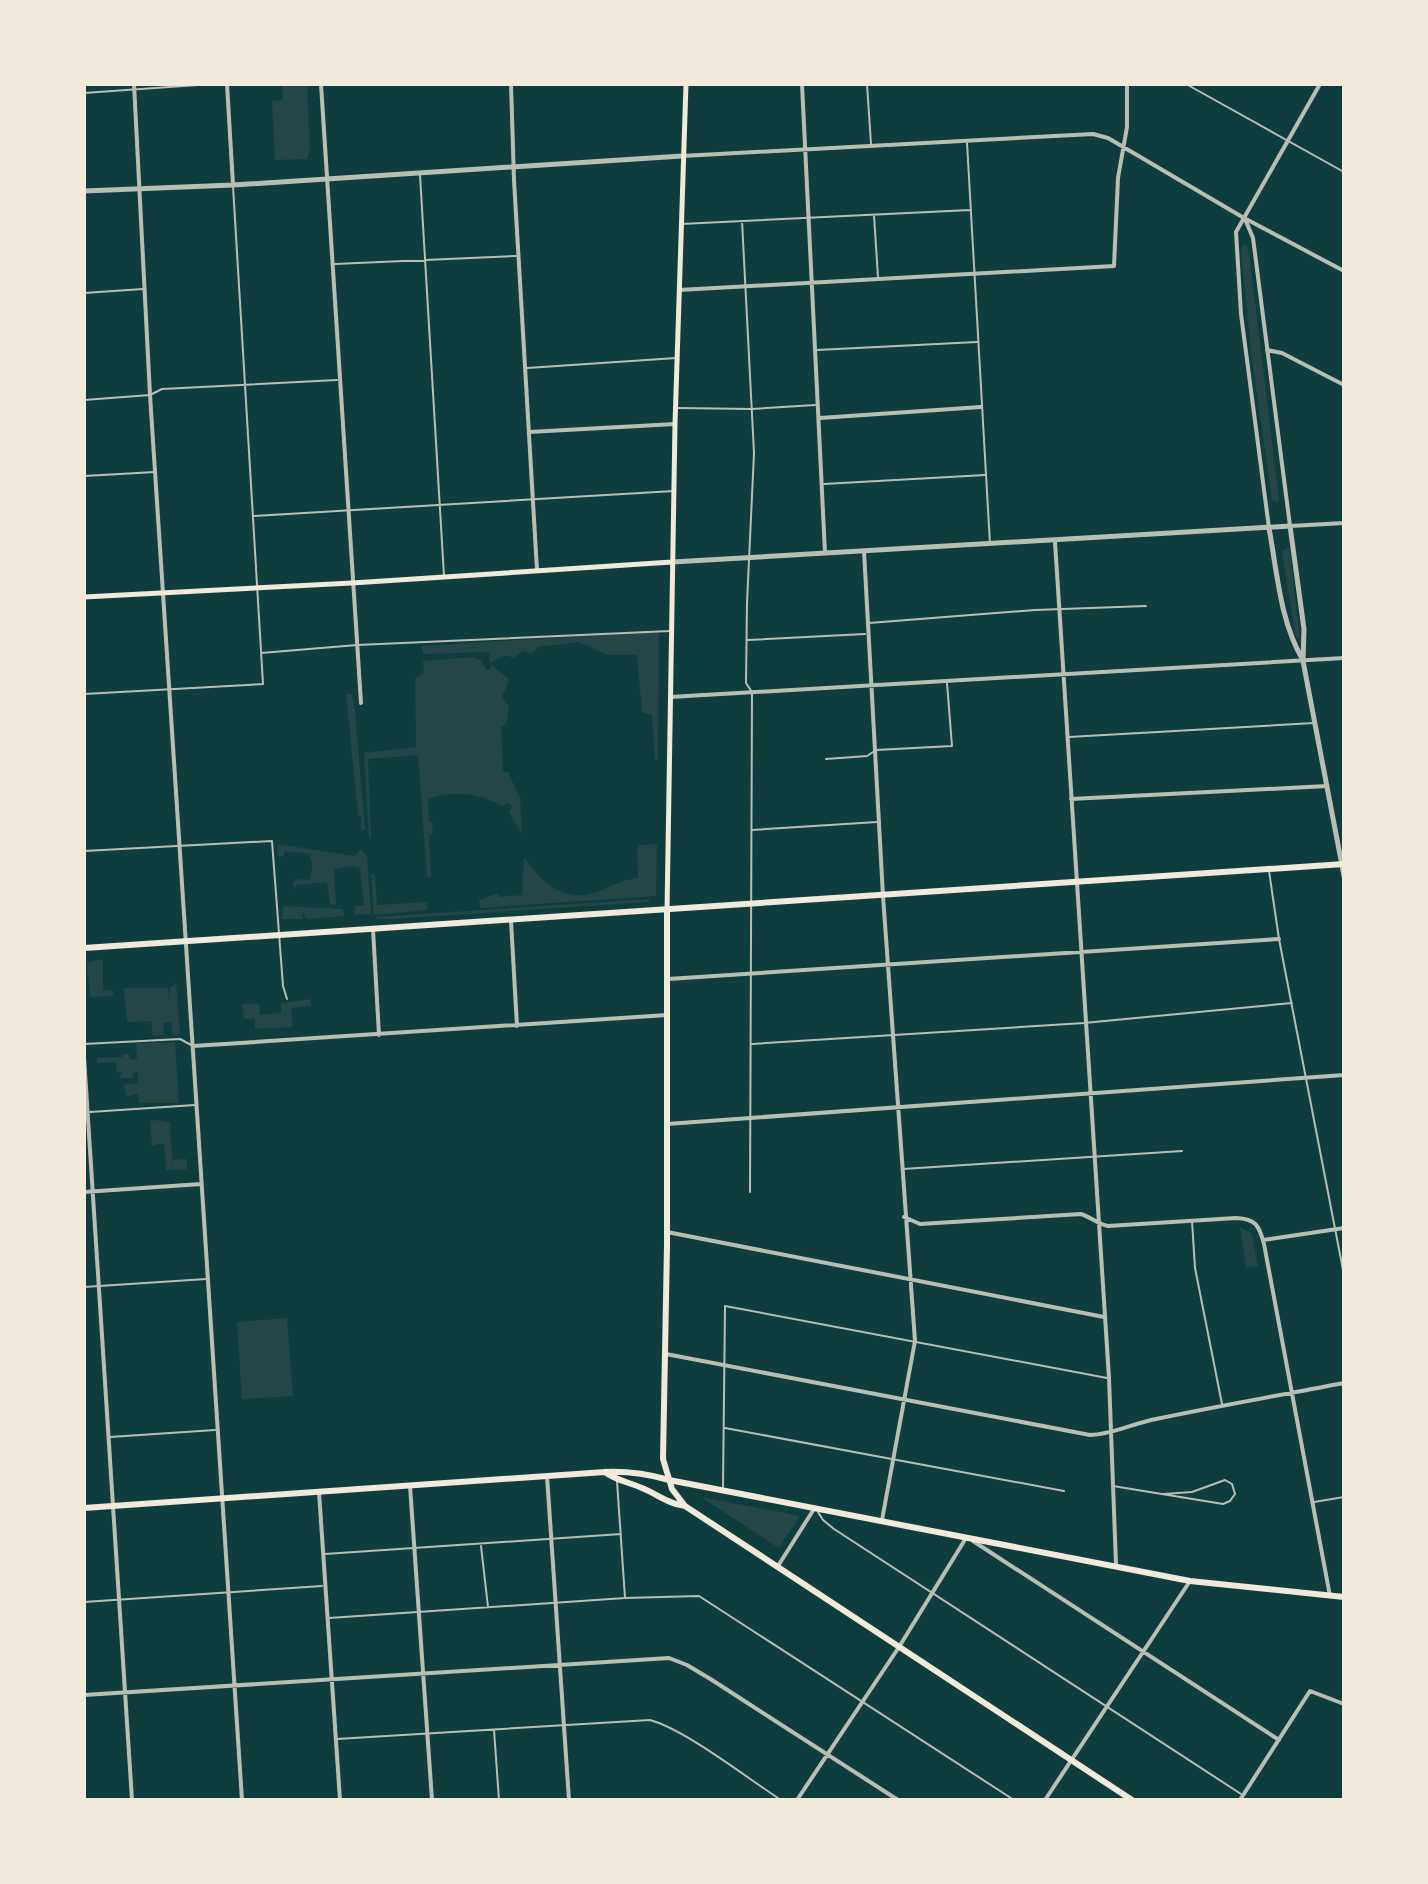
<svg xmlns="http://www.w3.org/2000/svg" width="1428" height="1884" font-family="'Times New Roman',serif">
<rect width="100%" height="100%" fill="#0f3d3e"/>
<path fill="#244646" d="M282,84H307L310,151L307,159L275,160L272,101L283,100Z
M1246,244L1249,252L1279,499L1278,503L1272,500L1252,359L1241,253L1243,245Z
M1288,547L1290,552L1300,639L1295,636L1282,551Z
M632,633H659L658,760H655L652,715L642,712L637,655H608L579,642L538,647L532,653L523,651L513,658L506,655L490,663L509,680L502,697L509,706L506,725L501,726L503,772H508L520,798L522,833L509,813L512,807L508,803L502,806C478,793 455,790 428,799L429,821L432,822L433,833L429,836L431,877H427L418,755L368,759L371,837L369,838L364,753L416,747L415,678L424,673L423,661L475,657L482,661L486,670L491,669L489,652L423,654L422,646Z
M346,694H352L355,710L365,830H361V816L358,815Z
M277,844L355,856L360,849L367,856L371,914L355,915V906L364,905L360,868L352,866L334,869L336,905L330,904L327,882L296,885L294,891L293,883L296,879L310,880L313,862L310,860L311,854L285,851L283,857L278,856Z
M657,844L656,896L480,908L479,900L498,893L500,897L522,895L524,857C541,882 564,904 597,892C616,885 616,881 638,878L637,845Z
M371,874H375L377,905L427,902V910L374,915Z
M650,899L648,902L393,919H377L376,917Z
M283,906L343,909L344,916L307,919L302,912L303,919H282Z
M103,959V991L113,990V996L90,997L87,962Z
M176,983L180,1034L173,1035L171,1022L163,1023L164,1035L153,1036L151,1021L127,1022L124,988H168L170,1001V988Z
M310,999L311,1006L291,1008L293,1027L255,1029V1018L244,1019L242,1004H259L260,1015L281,1013V1003Z
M136,1043H175L179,1103H139L138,1094L126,1097V1092L120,1091H125L124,1085L138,1083V1072H133V1078H119L122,1072H117L116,1062L97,1063V1058L123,1057V1054H129L130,1059L137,1060Z
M158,1120L170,1122L172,1160L187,1159V1169L173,1170L172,1161V1170H166L164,1143L152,1146L150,1121Z
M1240,1227L1252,1234L1258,1266L1246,1268Z
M287,1318L293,1396L242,1399L237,1322Z
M701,1497L800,1516L779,1548Z"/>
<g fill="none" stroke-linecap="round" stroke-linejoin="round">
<path stroke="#b8beb3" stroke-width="2" d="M867,84L871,144
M1186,84L1344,172
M84,93L212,84
M967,143L990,544
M420,175L444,576
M874,215L878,277
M742,221L754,453L747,603L746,683L752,692L750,1192
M681,224L970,210
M335,264L516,256
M84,293L143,289
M817,350L977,342
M527,368L676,358
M84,400L150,395L162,389L337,380
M677,408L752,409L815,405
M84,476L155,472
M824,484L985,475
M253,516L674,491
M869,623L1035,610L1146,606
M748,640L865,634
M261,653L357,645L670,631
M84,694L263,684L233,186
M1069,737L1314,723
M826,759L867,756L876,750L952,746L947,683
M752,830L877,822
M84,851L272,841L283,986L287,999
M1269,871L1279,939L1344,1275
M84,1044L180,1039L193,1046
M752,1044L1084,1023L1292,1003
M90,1112L195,1105
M903,1169L1182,1151
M1192,1221L1195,1268L1222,1404
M84,1287L206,1279
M725,1428L1064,1491
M110,1437L215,1430
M617,1481L625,1598
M1113,1486L1223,1504L1230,1501L1235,1494L1232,1484L1225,1480L1192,1492L1163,1494
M723,1487L725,1306L1107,1378
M1314,1502L1344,1497
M818,1512L823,1520L834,1529L1241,1794
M481,1546L488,1607
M325,1554L621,1534
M84,1602L322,1586
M329,1618L625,1598L699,1596L1014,1800
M494,1730L499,1800
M337,1739L650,1720C686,1730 747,1778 781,1800"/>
<path stroke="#b8beb3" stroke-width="4" d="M134,84L150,395L242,1800
M227,84L233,185
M321,84L361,703
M511,84L514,180L537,570
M802,84L825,553
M682,156L1093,134L1108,138L1244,218L1344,271
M1245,219L1253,238L1290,526L1344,523
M679,290L1114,266L1118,178L1127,127V84
M1267,350L1282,353L1344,385
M820,418L981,407
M529,432L675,424
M1269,528L1241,314L1236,232L1320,84
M1055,542L1109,1378L1116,1564
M864,551L883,896L915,1341L882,1520
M670,697L1344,658
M1071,799L1327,786
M511,921L517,1026
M373,929L379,1035
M668,979L1279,939
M193,1046L667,1015
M84,1057L132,1800
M667,1124L1344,1075
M84,1192L201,1184
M904,1217L920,1224L1081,1214C1091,1217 1097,1224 1108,1226L1236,1218C1256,1219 1259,1225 1264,1244L1330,1596
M667,1232L1104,1317
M1263,1240L1344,1228
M666,1354L1090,1435C1111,1435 1134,1423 1156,1419C1218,1406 1281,1395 1344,1383
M547,1476L569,1800
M410,1486L432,1800
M319,1492L340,1800
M973,1541L1279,1740
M778,1566L814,1509
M84,1695L669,1658L687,1665L712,1680L898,1800
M797,1800L899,1647L966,1538
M1045,1800L1190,1581
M1240,1800L1310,1691L1344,1704"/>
<path stroke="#b8beb3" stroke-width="5" d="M84,191L233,185L682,156
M1269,528C1277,571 1280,622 1303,660
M672,562L1290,526L1304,629L1303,661L1344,876"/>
<path stroke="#f1e9da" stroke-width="5" d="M84,597L352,583L672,562
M667,911L675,424L686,84"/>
<path stroke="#f1e9da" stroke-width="6" d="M667,911V1246L663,1459L672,1489L685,1506L1132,1800
M84,948L1344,864
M605,1472C617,1481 629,1482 642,1488C657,1494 668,1504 685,1506
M84,1508L605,1472C627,1471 648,1474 669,1480L1190,1581L1344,1597"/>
</g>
<rect width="1428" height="1884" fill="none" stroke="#f1e9da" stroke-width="172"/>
</svg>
